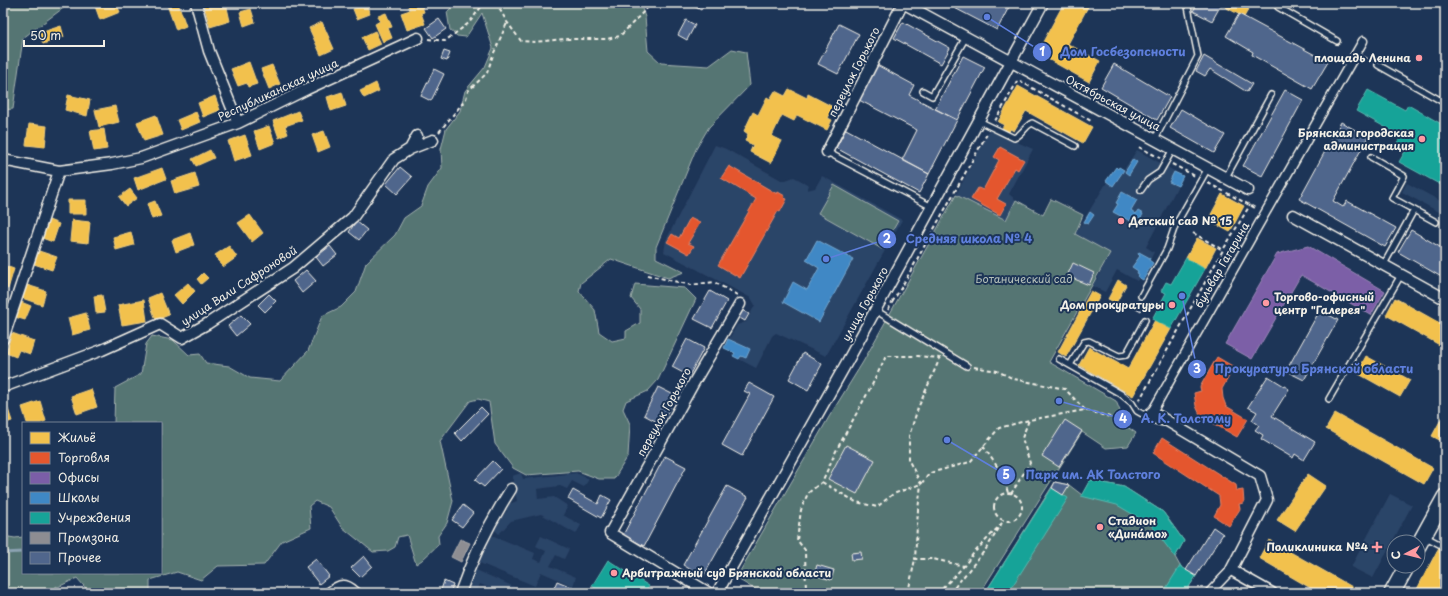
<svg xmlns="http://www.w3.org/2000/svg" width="1448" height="596" font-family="'Playpen Sans',sans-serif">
<rect width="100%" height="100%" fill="#1d3557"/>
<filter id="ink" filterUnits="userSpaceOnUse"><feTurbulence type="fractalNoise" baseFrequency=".025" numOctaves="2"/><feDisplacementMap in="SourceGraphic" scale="8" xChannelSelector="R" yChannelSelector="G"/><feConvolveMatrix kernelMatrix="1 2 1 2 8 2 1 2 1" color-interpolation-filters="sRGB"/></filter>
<g filter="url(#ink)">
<path fill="#2c4467" d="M989,130L1033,149L1009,194L1016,200L1006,220L956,195Z
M715,145L726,149L783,181L794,177L809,185L807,190L815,188L822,176L902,220L826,356L776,333L772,336L756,368L733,356L735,353L724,348L737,325L746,322L755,305L751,298L664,252L666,240Z
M1137,150L1183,176L1146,247L1154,252L1150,260L1153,263L1143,280L1139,278L1137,281L1117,270L1105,292L1092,286L1095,279L1097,280L1109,253L1075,234L1107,182L1113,186Z
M1407,183L1444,203L1439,212L1402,192Z
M521,473L523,479L576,473L589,479L584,487L572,481L567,489L560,486L537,489L538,499L554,497L568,506L563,515L581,525L576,534L541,514L511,521L499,534L492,527L507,511L506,505L517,501L512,476Z
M1390,494L1412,505L1373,578L1351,567Z
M489,534L535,553L533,559L541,562L546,551L536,546L541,536L569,549L564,559L556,555L550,566L576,577L573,586L541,572L535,586L477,562Z
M476,570L521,590L519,593H501L480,584L477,591L468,587Z"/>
<path fill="#547473" stroke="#a4b2ae" d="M3,3H70L23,38L13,109L3,110Z
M456,3H640L645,17L648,51L661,63L709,66L732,49L746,52L750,85L709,127L696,149L656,247V258L684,272L668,278L611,259L581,283L579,291L595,310L599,332L612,341L626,338V331L640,323V309L631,298L635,284L685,288L696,299L658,380L648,391L626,401L623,409L630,424L628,456L614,479H599L578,471L526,475L513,468L495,444L489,402L478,399L470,401L440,441L453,501L447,523L438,536L439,544L422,560L416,564L407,535L398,537L395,547L388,551L373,552L342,527L329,507L315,501L309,506L311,528L282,541L264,565L218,566L201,580L177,572L150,580V593H90L77,578L58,587L56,586V593H3V536L15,538L23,537V573H161V423H114L115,388L141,374L146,344L152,336L173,340L189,355L200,354L206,363L229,366L250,378L280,381L308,351L322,316L341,307L356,292L366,263L395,235L404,218L421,206L428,187L442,168L441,149L446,129L460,111L465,91L485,67L493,48L482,13L466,37L457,36L450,30L447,12Z
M834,185L898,221L882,249L818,213Z
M956,195L1006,220L1016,200L1043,215L1051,199L1083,215L1075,234L1110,253L1049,362L1116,401L1126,426L1136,433L1128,446L1106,448L1082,432L980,593H761L736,578L829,417L863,362Z
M1090,480L1124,487L1163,512L1184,541L1175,557L1180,566L1196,576L1185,593H985L1055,482L1069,485L1082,495Z"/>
<path fill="#f2c14e" stroke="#f3cf7c" d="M102,3H116L120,12L100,20L95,6Z
M172,3H178L186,26L176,30L167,5Z
M210,3H226L230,21L210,27L204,5Z
M413,3H421L424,12L421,13L425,24L407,30L401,13L410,10L408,5Z
M1064,3H1090L1068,44L1100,61L1089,82L1037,53Z
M1228,3H1252L1244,17L1225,7Z
M366,4L370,14L357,19L353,9Z
M251,9L255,22L244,26L240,12Z
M386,13L392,27L388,28L392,38L383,42L375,24L380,21L378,16Z
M322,22L334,49L321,55L309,28Z
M61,26L64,37L43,44L39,33Z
M375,31L381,44L368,50L362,37Z
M249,62L257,84L248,87L247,83L238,86L231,69Z
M272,65L280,84L269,89L261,69Z
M376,83L379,91L364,98L360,91Z
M1018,86L1092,127L1083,143L1026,111L1014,131L1010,129L1009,132L1002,128L1004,125L998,122Z
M789,89L807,98L808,94L833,107L828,118L832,120L827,130L797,115L794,121L782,115L772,136L782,141L771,163L750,152L753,145L745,141L748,134L744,131L753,112L758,115L767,97L770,99L775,91L785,96Z
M342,92L346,106L331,111L327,97Z
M68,95L90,100L87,116L65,110Z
M215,96L220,110L203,117L198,103Z
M115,106L119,122L99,127L95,110Z
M298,111L302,120L285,126L288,134L279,138L273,121Z
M196,112L200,122L181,130L177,120Z
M156,115L163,135L144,141L137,122Z
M29,124L47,126L45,147L26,145Z
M269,126L275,143L260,149L254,131Z
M104,129L107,149L94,151L90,131Z
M324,131L330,147L318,152L312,135Z
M245,135L252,155L234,161L228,141Z
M210,150L214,158L196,166L192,159Z
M162,168L166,179L138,190L134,178Z
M195,173L199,187L175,194L171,181Z
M130,189L137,198L126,206L119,197Z
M1222,194L1244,206L1230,232L1208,220Z
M68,200H86V214H68Z
M155,201L161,216L152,219L147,204Z
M250,215L263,233L252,242L238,223Z
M49,220L59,224L53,242L42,238Z
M72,220L90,222L88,243L70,241Z
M131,232L134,245L116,250L113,237Z
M190,233L194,245L176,252L172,240Z
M1197,238L1216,248L1205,269L1186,258Z
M229,246L237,257L223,267L215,255Z
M39,251L57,257L52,270L34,264Z
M3,265L14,269L8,289L3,287Z
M203,273L208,278L201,284L197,279Z
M1118,280L1126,285L1116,303L1108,299Z
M188,283L195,291L182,304L174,295Z
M27,285L46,291L42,305L22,298Z
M1091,291L1100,296L1066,357L1058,352Z
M160,293L169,315L156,320L148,298Z
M102,295L105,312L96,313L94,296Z
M1395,298L1445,326V348L1386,315Z
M144,300L147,321L122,325L118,305Z
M21,302L31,306L25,320L15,317Z
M86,313L90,330L72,335L68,318Z
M1155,320L1171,329L1133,396L1079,365L1089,347L1128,369Z
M12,333L34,341L30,354L19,350L16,357L6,353Z
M1366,356L1410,380L1400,397L1357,373Z
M91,389L97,407L77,414L71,396Z
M40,401L46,421L41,423H27L22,407Z
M8,409L12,421L3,424V410Z
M1445,412V443L1432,436Z
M1335,413L1433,468L1424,484L1326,429Z
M1308,474L1326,486L1295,531L1277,520Z
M1445,537V555L1437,551Z
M1269,540L1363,593H1319L1259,558Z
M1437,551L1445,555V577L1436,593H1415Z"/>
<path fill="#e4572e" stroke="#e98566" d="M1000,147L1024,160L1018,170L1015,168L997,199L1006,204L1000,215L971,199L978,188L983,190L999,160L994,157Z
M729,166L777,194L778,192L785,196L784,198L787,199L780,212L778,211L740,278L718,265L756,199L721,178Z
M690,218L700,223L688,243L694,246L689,254L667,242L672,234L679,238Z
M1217,357L1234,367L1222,389L1223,398L1226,406L1248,419L1237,437L1209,421L1208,417L1202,419L1196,406L1194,393L1201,391L1200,387Z
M1162,438L1236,485L1237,491L1243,490L1244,503L1239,504L1240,509L1229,526L1214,516L1220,505L1219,496L1153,453Z"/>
<path fill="#7b5ea7" stroke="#9f8aba" d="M1308,246L1385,291L1371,315L1301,275L1252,359L1225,344L1277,254Z"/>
<path fill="#3f88c5" stroke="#75a8d0" d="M1133,159L1137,162L1129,175L1125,172Z
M1116,167L1118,169L1119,167L1124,170L1113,186L1106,181Z
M1174,172L1183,176L1178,186L1169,182Z
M1122,192L1137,200L1131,210L1136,214L1138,211L1143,214L1140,220L1133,216L1130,221L1113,212L1118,204L1116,203Z
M1090,212L1094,215L1088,224L1084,222Z
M817,240L853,259L819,322L783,302L793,282L807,290L819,268L806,260Z
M1139,252L1150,258L1149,260L1153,263L1143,280L1138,277L1139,274L1137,273L1138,271L1132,267L1140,256L1138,254Z
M728,339L750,349L746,358L741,356L739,359L733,356L735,353L724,348Z"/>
<path fill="#17a398" stroke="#59bab0" d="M1368,90L1405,110L1408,105L1445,126V150L1441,157L1445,160V178L1441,185L1399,162L1407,148L1397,143L1401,136L1356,111Z
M1445,150V160L1441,157Z
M1186,258L1205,269L1171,329L1152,319L1166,293L1161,291L1166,282L1171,284Z
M1090,480L1124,487L1163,512L1184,541L1175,557L1151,525L1117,505L1081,496Z
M1052,488L1068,498L1008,593H985Z
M608,560L649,586L644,593H603L592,586Z
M1180,566L1196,576L1185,593H1163Z"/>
<path fill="#8d8d92" stroke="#acabac" d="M460,539L470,543L461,562L451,557Z"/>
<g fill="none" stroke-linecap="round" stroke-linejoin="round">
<path stroke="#8ba2b1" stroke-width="3" d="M3,553L23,552"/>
</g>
<path fill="#50668c" stroke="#f4f1e8" d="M693,3H705L701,10L692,5Z
M945,3H1011L997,30Z
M1198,3H1222L1212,21L1193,11Z
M1239,14L1328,62L1312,89L1252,55L1253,52L1226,36Z
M439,19L446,29L433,38L426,28Z
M686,20L695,25L687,40L678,35Z
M903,22L950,48L941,64L894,38Z
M839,24L859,34L838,74L818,64Z
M444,51L450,53L447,61L441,59Z
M963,56L985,67L957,120L935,109Z
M1204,56L1252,84L1247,92L1210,69L1205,76L1196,71Z
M1114,64L1170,97L1157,120L1101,87Z
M877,65L914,85L909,95L957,120L929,174L902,160L917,130L859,100Z
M434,69L444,74L431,101L421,96Z
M1285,90L1303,100L1262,176L1243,166Z
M1181,109L1225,135L1214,153L1170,128Z
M1341,122L1368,137L1333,201L1343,207L1347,201L1396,228L1385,247L1299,199Z
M846,129L929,174L919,193L836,148Z
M400,167L412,177L397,194L386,184Z
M356,221L367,230L359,240L349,232Z
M1411,230L1445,250V279L1398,252Z
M330,246L337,255L323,266L316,257Z
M1073,263L1094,273L1089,285L1067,276Z
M306,270L316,281L302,293L293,281Z
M710,291L727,301L712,328L694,319Z
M269,294L276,301L265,312L258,305Z
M1138,300L1145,304L1141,311L1134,307Z
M742,310L749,314L745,321L738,317Z
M1320,310L1338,320L1304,380L1286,371Z
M241,315L250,324L236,336L228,326Z
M687,339L704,348L689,376L672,367Z
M803,353L822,364L808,390L789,379Z
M1268,376L1289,389L1272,416L1315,442L1304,460L1295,454L1293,458L1261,439L1263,435L1255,430L1259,425L1252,420L1257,412L1248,407Z
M749,383L774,397L742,456L722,445L750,394L744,391Z
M658,387L676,396L661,424L644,415Z
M481,407L488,414L462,441L455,433Z
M1065,420L1082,431L1059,467L1042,456Z
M846,445L875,460L857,494L828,479Z
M665,456L686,467L644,546L623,535Z
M493,461L501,469L484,487L475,480Z
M1055,482L1069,485L1063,495L1052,488Z
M727,486L748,497L703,577L683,565Z
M573,490L598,504L602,495L611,500L601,518L568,499Z
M463,505L473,513L462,527L452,520Z
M1213,527L1223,534L1196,576L1186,570Z
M861,552L862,559L852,560L851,553Z
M364,556L372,566L360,577L351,568Z
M316,559L329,576L319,584L306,567Z
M817,565L834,570L831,580L814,575Z
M444,581L453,585L450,593H440Z
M557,581L572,587L570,593H552Z
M1236,588L1246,593H1233Z"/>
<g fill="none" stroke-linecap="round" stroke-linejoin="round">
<defs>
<path id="service" d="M1280,3L1278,7L1337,41
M1378,65L1445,103
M923,91L932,96L966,37
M979,121L1014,138C1023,134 1024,127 1032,123L1075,146
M1155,139L1198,56L1188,7L1190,3
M827,152L932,207
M1371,157L1404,176L1392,198L1436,222
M1226,177L1271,95
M1141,190L1148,180L1160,172L1173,149
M1383,266L1414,210
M1141,296L1167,249L1175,226L1208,168
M875,310L967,366
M1059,359L1121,394L1132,403L1137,411L1155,421L1164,423
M1070,365L1084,342L1089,341L1119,356L1126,355L1145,320
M1329,399L1401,275
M1424,536L1441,545"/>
<path id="pedestrian" d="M1152,412L1363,41
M1209,593L1231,570"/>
<path id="minor" d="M196,3L209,51L238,123
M903,3L1248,190
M410,149L433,140
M827,152L903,3
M3,160L59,171L112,164L141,158L238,123L307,89L418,38
M1293,215L1445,299
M3,339L59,171
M3,387L102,350L160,324L182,338L207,324L293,268L353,217L394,159L410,149L417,136
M1152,412L1260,476L1267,500L1231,570L1272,593
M329,593C340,584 345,583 356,593
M460,593C473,556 490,522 511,489
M709,593L610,533L693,384L740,304
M717,593L847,362L1043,3"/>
<path id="secondary" d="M1418,546L1445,497
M1392,593L1407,566"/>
</defs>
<use href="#service" stroke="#f4f1e8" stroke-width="8"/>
<use href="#pedestrian" stroke="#f4f1e8" stroke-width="11"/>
<use href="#minor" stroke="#f4f1e8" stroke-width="13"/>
<use href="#secondary" stroke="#f4f1e8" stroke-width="18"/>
<path stroke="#f4f1e8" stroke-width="2" stroke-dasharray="4 3" stroke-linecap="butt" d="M496,3L507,22L521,41L534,42L565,39H607L620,36L652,3
M428,39L445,41L469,23L481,7L493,3
M1364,57L1372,61
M995,121L1018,80L1093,122
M439,132L466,99L468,91L487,73L493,55L507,23
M1139,147L1160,158
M1172,164L1195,176
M1208,183L1257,209
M1193,233L1223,250
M647,275L691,285L714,282L737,295
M892,300L893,301L901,288L987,134
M888,310L893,301
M941,359L940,358L918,408L909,436V461L921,484L918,510L915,559H933L964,566
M974,367L997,371L1014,379L1065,389L1085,410
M1139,401L1223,250L1250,205
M983,446L1003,475L1008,493
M822,482L856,502L877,507L893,494L921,484L930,473L970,462L999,428L1029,420
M994 507a14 14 0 1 1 28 0a14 14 0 1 1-28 0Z
M1011,494L1030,463L1022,438L1029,420L1085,410L1124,421L1132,415
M806,593L805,550L797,540L801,510L808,493L822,482L836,451L872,385L886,356H918L939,358
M908,593L915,559
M938,593L964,566L973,554L1004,521
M950,593L986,549L1001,525"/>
<use href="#service" stroke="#1d3557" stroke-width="5"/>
<use href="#pedestrian" stroke="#1d3557" stroke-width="8"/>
<use href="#minor" stroke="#1d3557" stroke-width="10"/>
<use href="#secondary" stroke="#1d3557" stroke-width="15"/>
</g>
</g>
<g fill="#ff9aa2" stroke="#1d3557" stroke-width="1.5">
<circle cx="1419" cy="58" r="4"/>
<circle cx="1422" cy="139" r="4"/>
<circle cx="1121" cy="221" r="4"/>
<circle cx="1266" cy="303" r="4"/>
<circle cx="1172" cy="305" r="4"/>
<circle cx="1100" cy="527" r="4"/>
<path d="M1375 541h4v4h4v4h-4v4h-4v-4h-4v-4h4z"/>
<circle cx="614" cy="573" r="4"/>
</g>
<g text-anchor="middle" stroke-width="4" stroke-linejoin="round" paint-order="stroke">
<g font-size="11" font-weight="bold" fill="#f4f1e8" stroke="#1d3557" text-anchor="end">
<text x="1411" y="62">площадь Ленина</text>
<text x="1414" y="137">Брянская городская<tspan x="1414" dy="13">администрация</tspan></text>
<text x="1129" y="225" text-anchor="start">Детский сад № 15</text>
<text x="1274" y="301" text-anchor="start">Торгово-офисный<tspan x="1274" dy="13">центр "Галерея"</tspan></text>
<text x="1164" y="309">Дом прокуратуры</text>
<text x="1108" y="525" text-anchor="start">Стадион<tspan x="1108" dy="13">«Дина́мо»</tspan></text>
<text x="1368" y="551">Поликлиника №4</text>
<text x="622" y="577" text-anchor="start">Арбитражный суд Брянской области</text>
</g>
<g font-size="11" fill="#f4f1e8" stroke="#1d3557">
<text transform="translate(854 72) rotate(-63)" y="4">переулок Горького</text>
<text transform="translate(278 90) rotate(-25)" y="4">Республиканская улица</text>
<text transform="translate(1113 103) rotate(28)" y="4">Октябрьская улица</text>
<text transform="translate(1222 265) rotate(-60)" y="4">бульвар Гагарина</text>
<text transform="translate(239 286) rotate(-33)" y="4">улица Вали Сафроновой</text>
<text transform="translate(865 304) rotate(-61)" y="4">улица Горького</text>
<text transform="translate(664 412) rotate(-61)" y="4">переулок Горького</text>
</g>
<g font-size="11" fill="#b4bfb9" stroke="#1d3557">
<text x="1024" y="283">Ботанический сад</text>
</g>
</g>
<path fill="none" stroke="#5e7fdd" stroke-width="1.5" d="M987 17L1042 52M826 259L887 239M1182 296L1197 369M1059 401L1123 419M947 440L1006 475"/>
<g fill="#5e7fdd" stroke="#1d3557" stroke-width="1.5">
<circle cx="987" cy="17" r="4"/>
<circle cx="826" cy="259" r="4"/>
<circle cx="1182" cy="296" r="4"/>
<circle cx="1059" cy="401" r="4"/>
<circle cx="947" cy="440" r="4"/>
<circle cx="1042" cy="52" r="10"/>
<circle cx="887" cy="239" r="10"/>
<circle cx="1197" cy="369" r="10"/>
<circle cx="1123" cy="419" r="10"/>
<circle cx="1006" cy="475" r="10"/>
</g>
<g font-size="12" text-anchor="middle" font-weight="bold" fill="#fff">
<text x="1042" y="56">1</text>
<text x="887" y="243">2</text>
<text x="1197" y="373">3</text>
<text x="1123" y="423">4</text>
<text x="1006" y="479">5</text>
</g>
<g font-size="12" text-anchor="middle" font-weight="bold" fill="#5e7fdd" stroke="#1d3557" stroke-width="4" stroke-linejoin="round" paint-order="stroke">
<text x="1123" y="56">Дом Госбезопсности</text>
<text x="969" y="243">Средняя школа № 4</text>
<text x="1314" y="373">Прокуратура Брянской области</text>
<text x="1186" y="423">А. К. Толстому</text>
<text x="1093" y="479">Парк им. АК Толстого</text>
</g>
<rect width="1448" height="596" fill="none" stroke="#1d3557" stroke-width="16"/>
<rect x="8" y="8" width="1432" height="580" fill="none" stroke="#f4f1e8" stroke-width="1.5" filter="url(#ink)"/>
<rect x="22" y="422" width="140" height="152" fill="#1d3557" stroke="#738091"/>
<rect x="30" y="432" width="20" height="12" fill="#f2c14e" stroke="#738091"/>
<text x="58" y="442" font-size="12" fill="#f4f1e8">Жильё</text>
<rect x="30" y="452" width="20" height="12" fill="#e4572e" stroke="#738091"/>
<text x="58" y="462" font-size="12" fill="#f4f1e8">Торговля</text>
<rect x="30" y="472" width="20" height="12" fill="#7b5ea7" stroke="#738091"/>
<text x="58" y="482" font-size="12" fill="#f4f1e8">Офисы</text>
<rect x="30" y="492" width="20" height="12" fill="#3f88c5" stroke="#738091"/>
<text x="58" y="502" font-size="12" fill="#f4f1e8">Школы</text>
<rect x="30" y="512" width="20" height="12" fill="#17a398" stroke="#738091"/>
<text x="58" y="522" font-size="12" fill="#f4f1e8">Учреждения</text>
<rect x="30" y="532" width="20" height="12" fill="#8d8d92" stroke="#738091"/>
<text x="58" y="542" font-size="12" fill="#f4f1e8">Промзона</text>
<rect x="30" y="552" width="20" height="12" fill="#50668c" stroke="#738091"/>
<text x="58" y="562" font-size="12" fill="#f4f1e8">Прочее</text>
<g transform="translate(1406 554) rotate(263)"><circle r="19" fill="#1d3557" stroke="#738091"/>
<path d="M0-3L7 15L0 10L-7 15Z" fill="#ff9aa2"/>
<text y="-6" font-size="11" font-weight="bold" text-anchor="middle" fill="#f4f1e8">С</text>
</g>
<path d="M24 40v6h80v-6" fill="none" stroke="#f4f1e8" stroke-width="2"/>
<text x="30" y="40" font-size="12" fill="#f4f1e8" stroke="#1d3557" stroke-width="3" paint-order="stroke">50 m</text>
</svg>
